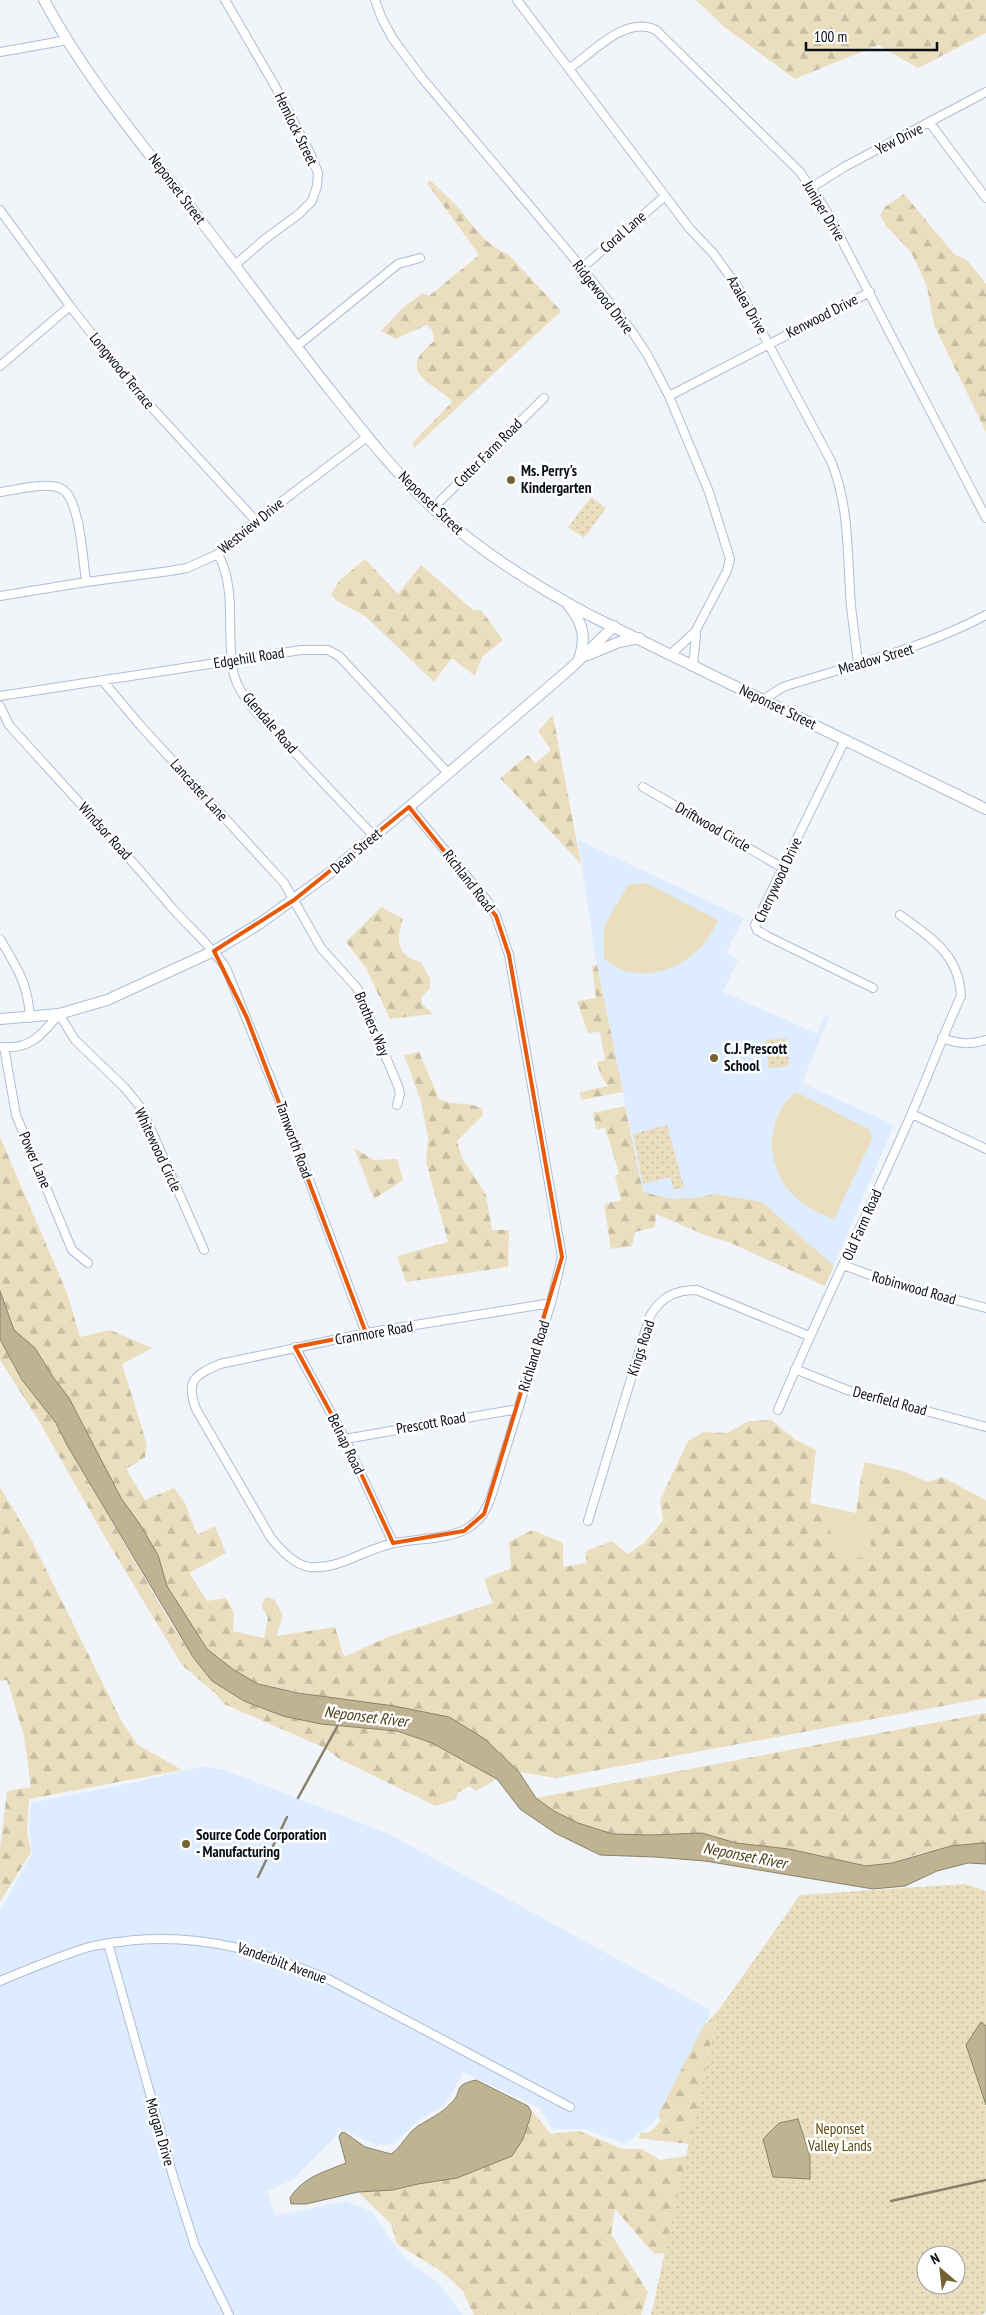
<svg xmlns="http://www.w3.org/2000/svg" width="986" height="2315" font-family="'PT Sans Narrow',sans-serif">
<defs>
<pattern id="forest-firs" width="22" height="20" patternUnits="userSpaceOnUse" patternTransform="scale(1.25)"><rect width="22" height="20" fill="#eadebe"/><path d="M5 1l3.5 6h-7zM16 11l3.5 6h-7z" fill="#c7bda3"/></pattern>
<pattern id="park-dots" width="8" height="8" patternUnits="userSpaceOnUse" patternTransform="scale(1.25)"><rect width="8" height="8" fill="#eadebe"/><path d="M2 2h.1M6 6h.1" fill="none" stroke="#c7bda3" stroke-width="1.8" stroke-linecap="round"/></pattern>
</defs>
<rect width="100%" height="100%" fill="#f1f5fa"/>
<path fill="#ddecff" d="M578,840L744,918L726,953L738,960L723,992L817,1034L825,1015L829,1017L802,1083L894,1125L825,1286L729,1242L710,1237L637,1205L643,1192L595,954Z
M204,1766L227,1771L389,1834L710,2010L709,2017L655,2121L625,2144L585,2129H552L540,2108L463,2072L452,2094L443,2106L417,2121L394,2144L376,2145L339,2128L334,2138L294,2179L267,2191L275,2216L346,2201L372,2212L388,2237L409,2262L438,2282L463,2315H0V1910L32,1854L29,1830L31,1803L122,1785Z"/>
<path fill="#eadebe" d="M646,883L718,920C703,958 660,984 620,969C614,967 609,962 604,958V926L628,885Z
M796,1092L870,1130L872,1139L834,1219C819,1213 803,1206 791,1193C765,1165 765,1115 796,1092Z
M865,1462L902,1471L928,1482L906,1489L892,1486L897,1474L871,1471L861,1477Z
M810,1503L856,1513L876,1555L844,1560L822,1514Z"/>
<path fill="url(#forest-firs)" d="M696,0H986V33L918,68L878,45L795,79L723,26Z
M430,180C439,189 448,197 456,205C472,223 485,246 508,254L561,311L414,448L412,443L452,402C444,389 409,379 418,359C420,353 429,346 434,341L432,330L427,325L395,339L381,331L404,307L423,293L429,296L479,255L427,183Z
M904,194L954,254L967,260L986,284V432L934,325L927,286L911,252L886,226L880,215L885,207Z
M365,559L398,594L421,565L473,610H481L503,640L482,657L475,676L452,658L434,682L365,616L337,601L331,594L340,580Z
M553,715V716L581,864L500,778L528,755L535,763L551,750L538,731Z
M381,907L403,919C396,940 396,956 421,962L430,979V989L421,997L422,1004L433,1014L390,1019L366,968L346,942Z
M597,965L623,1092L581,1100L580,1092L608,1086L601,1076L597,1062L605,1060L600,1032L588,1033L577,1001L596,998L592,966Z
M419,1052L439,1099C452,1107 468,1100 482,1109L483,1115L457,1141L462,1158L486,1195L492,1230H509L508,1267L406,1282L397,1256L448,1242L426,1162L428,1137L421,1101L404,1055Z
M625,1106L643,1192L671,1199L694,1198L716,1194L762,1202L834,1266L825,1286L729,1242L710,1237L656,1214L655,1227L635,1232L632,1246L611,1249L604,1204L621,1200L615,1176L619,1173L605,1128L596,1129L593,1113Z
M0,1137L67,1293L80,1337L110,1330L152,1348L122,1364L147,1445L145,1457L126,1469L145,1500L174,1488L185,1503L197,1535L215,1526L226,1553L189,1573L207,1601L226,1598L234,1613L233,1631L264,1638L268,1617L261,1606L266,1597L274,1599L283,1616L276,1636L335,1627L344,1657L388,1637L493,1603L484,1579L511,1568L509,1542L532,1530L563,1543V1567L586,1563V1551L612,1541L628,1554L644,1543L663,1521L660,1500L688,1441L703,1432L727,1433L749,1421L771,1420L796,1440L816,1450L810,1502L822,1514L844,1560L876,1555L856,1513L861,1477L871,1471L897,1474L893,1486L906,1489L942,1477L986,1500V1698L556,1778L519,1772L485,1739L449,1717L394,1706L339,1700L258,1684L234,1670L207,1649L167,1586L158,1555L139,1523L121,1498L69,1398L53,1377L35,1348L14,1330L0,1291Z
M354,1148L374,1160L397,1159L403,1180L374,1199Z
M0,1339L22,1380L56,1423L67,1445L172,1625L193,1657L212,1681L244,1701L283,1716L321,1724L397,1731L432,1743L497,1779L476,1791L470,1786L457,1793L456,1799L436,1806L341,1760L325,1748L224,1704L216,1694L182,1665L106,1539L39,1421L0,1360Z
M0,1487L31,1539L122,1722L138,1745L182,1770L29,1799L27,1832L31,1852L0,1902V1849L7,1791L31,1787L24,1736L7,1680L0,1681Z
M986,1713V1843L918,1854L892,1863L866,1866L789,1849L736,1843L702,1833L651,1835L613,1834L578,1823L554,1811L536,1798Z
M718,2011L689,2144L638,2138L641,2133L650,2132L661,2121L658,2115L703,2027Z
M528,2106L551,2134L579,2131L623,2149H642L660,2160L687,2156L665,2253L654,2254L615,2209L611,2234L648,2292L641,2315H474L463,2291L441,2271L397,2244L391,2224L358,2192L393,2190L418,2184L523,2139L530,2118Z"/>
<path fill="url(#park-dots)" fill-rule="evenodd" d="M591,497L606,508L584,538L568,527Z
M786,1038L789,1066L769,1068L766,1040Z
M667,1125L684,1187L674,1190L670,1177L643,1184L633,1134Z
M965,1884L986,1891V2312L982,2315H651L718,2011L800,1895ZM926,2255H956V2285H926Z"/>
<path fill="#bfb392" stroke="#88826d" d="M0,1291L14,1330L35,1348L53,1377L69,1398L121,1498L139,1523L158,1555L167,1586L207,1649L234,1670L258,1684L298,1693L394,1706L449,1717L485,1739L519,1772L536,1798L554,1811L578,1823L613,1834L651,1835L702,1833L736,1843L789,1849L866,1866L892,1863L951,1846L982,1843H986V1864L968,1863L937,1871L905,1886L873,1889L705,1861L655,1857L600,1855L555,1833L520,1809L497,1779L432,1743L397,1731L321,1724L283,1716L244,1701L212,1681L193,1657L67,1445L56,1423L22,1380L0,1339Z
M981,2022L986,2026V2105L966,2045Z
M476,2080L528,2106L531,2112L530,2118L523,2139L512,2156L457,2178L418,2184L393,2190L358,2192L306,2204H291L290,2198C303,2177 324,2172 346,2163L339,2137L341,2133L344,2132L365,2147L391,2154C402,2147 406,2134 418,2126C429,2119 441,2114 450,2104C465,2091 450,2086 476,2080Z
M798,2119L810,2156V2179L773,2177L763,2139L779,2123Z"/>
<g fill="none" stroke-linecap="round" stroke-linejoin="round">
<path stroke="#88826d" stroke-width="2.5" d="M298,1798L338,1725
M258,1877L287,1817
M891,2201L986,2180"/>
<defs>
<path id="street" d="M225,0L275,86L311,155L318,173L317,186L312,201L299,214L265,239L235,265
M375,0L382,19L393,39L422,78L582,268L631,330L647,354L669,396L709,492L730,559L727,571L695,632
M517,0L690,229L713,253L739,289L831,461C850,507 847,556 851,606C853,625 856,644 858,663
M0,52L68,40
M570,68C593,52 626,15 656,30L800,172L826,210L986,518
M930,123L986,198
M812,187L846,166L986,92
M0,210L70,306L133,387L256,521
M582,268L665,196
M296,347L398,264L420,258
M0,366L70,306
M669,396L870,292
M0,492C16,490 48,481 62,489C80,499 83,561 86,582
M433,508L544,398
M218,554C238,591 225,635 234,675C241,701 269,725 287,744C316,775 345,806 374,836
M0,596L86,582L170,571L187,568L218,554L256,521L367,437
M671,654L695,632L696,636L693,665
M102,680L140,725L284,883L321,948L357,988L398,1086L400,1094L397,1105
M0,696L301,650H328L339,656L447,772
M764,699L783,687C852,665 922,649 986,615
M0,706L9,725C64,786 120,846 173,909C191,929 211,946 226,968L280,1102L366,1333
M845,740L755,925L757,930L767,936L873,988
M643,787L783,868
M409,807L489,903L496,916L509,955L562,1257L551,1303L491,1497C486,1510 480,1522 466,1529C449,1539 414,1539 395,1543C366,1548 340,1570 310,1567C294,1565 281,1550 271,1538L196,1409C185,1380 195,1375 220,1364L366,1333L551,1303
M0,939C17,968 28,983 30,1018
M942,1038C959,1044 969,1045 986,1040
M0,1047C30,1050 42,1035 59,1014L75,1040L124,1087L142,1109L204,1250
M4,1047L16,1115L72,1250L88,1263
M912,1114L986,1149
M843,1265L889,1282L986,1308
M295,1347L345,1439L393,1543
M795,1369L847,1390L986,1427
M778,1410C820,1310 868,1214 911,1115C928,1076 943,1035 961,996C959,954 931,938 900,915
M345,1439L518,1409
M588,1521L650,1316C661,1297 675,1290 697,1290L809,1336
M108,1943L173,2176L195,2246L229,2315
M0,1981C29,1969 59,1956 89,1947C104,1943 120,1942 135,1940C206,1934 263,1952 328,1979L570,2107"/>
<path id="secondary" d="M44,0C87,81 149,152 204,225C244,277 283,330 323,381C358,425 392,470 433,508C480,552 535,586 591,616L986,809
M569,606C584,625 586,637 579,660
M588,655L619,642L639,638
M0,1019L59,1014L107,1000L214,951L259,924L331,872L409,807L571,668L614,626"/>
</defs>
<use href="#street" stroke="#abbed6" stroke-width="10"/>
<use href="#secondary" stroke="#abbed6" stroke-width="12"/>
<use href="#street" stroke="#fff" stroke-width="8"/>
<use href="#secondary" stroke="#fff" stroke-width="10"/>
</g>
<path fill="none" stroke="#e8590c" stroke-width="4" stroke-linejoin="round" d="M409,807L496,916L509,955L562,1257L484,1514L464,1531L393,1543L345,1439L295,1347L366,1333L247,1018L214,951L294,900Z"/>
<g fill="#746230" stroke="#fff" stroke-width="2">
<circle cx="511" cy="480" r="5"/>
<circle cx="714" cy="1058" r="5"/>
<circle cx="186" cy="1844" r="5"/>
</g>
<g text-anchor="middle" stroke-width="5" stroke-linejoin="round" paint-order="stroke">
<g font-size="15" fill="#080e16" stroke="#fff">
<text transform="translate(296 129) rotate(64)" y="5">Hemlock Street</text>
<text transform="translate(899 139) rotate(-27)" y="5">Yew Drive</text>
<text transform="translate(177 189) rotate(53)" y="5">Neponset Street</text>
<text transform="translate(824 211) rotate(59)" y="5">Juniper Drive</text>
<text transform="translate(623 232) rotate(-41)" y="5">Coral Lane</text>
<text transform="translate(603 297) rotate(52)" y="5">Ridgewood Drive</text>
<text transform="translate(747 305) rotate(60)" y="5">Azalea Drive</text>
<text transform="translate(822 316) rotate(-27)" y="5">Kenwood Drive</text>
<text transform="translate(122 371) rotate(51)" y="5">Longwood Terrace</text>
<text transform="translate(488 453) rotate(-45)" y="5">Cotter Farm Road</text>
<text transform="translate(431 503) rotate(44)" y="5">Neponset Street</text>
<text transform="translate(251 526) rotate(-39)" y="5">Westview Drive</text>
<text transform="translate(249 658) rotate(-9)" y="5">Edgehill Road</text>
<text transform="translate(876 659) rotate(-16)" y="5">Meadow Street</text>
<text transform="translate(778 707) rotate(26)" y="5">Neponset Street</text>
<text transform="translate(270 723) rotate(49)" y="5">Glendale Road</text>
<text transform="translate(199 790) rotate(48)" y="5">Lancaster Lane</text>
<text transform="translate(713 827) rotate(30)" y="5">Driftwood Circle</text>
<text transform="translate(105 831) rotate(48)" y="5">Windsor Road</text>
<text transform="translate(356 851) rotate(-40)" y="5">Dean Street</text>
<text transform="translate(778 880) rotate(-65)" y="5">Cherrywood Drive</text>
<text transform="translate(469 881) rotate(52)" y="5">Richland Road</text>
<text transform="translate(372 1024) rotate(67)" y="5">Brothers Way</text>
<text transform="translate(294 1140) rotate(70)" y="5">Tamworth Road</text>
<text transform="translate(158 1150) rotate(65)" y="5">Whitewood Circle</text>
<text transform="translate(35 1160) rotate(67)" y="5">Power Lane</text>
<text transform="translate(862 1225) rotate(-66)" y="5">Old Farm Road</text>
<text transform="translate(914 1288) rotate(16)" y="5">Robinwood Road</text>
<text transform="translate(374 1333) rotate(-10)" y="5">Cranmore Road</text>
<text transform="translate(641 1348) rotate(-72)" y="5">Kings Road</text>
<text transform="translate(534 1356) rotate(-73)" y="5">Richland Road</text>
<text transform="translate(890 1401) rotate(15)" y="5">Deerfield Road</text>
<text transform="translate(431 1423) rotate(-10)" y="5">Prescott Road</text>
<text transform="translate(346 1444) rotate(64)" y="5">Belnap Road</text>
<text transform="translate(282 1963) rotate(20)" y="5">Vanderbilt Avenue</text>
<text transform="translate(160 2132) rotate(74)" y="5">Morgan Drive</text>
</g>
<g font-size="15" font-weight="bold" fill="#080e16" stroke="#fff" text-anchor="start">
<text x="521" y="476">Ms. Perry's<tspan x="521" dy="17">Kindergarten</tspan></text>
<text x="724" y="1054">C.J. Prescott<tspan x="724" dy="17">School</tspan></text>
<text x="196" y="1840">Source Code Corporation<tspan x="196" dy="17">- Manufacturing</tspan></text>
</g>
<g font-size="15" fill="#5b480c" stroke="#fff">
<text x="840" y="2134">Neponset<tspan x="840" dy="17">Valley Lands</tspan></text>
</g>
<g font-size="16" font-style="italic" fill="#4c3d13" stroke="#fff">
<text transform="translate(366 1716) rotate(7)" y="6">Neponset River</text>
<text transform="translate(745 1855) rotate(11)" y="6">Neponset River</text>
</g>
</g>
<g transform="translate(941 2270) rotate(332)"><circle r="24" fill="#ffffff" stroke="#9c9fa2"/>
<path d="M0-4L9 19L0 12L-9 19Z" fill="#746230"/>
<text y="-8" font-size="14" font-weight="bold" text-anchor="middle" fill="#080e16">N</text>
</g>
<path d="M806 42v8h131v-8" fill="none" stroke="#080e16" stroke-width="2.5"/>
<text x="814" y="42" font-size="15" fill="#080e16" stroke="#ffffff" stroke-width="4" paint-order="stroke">100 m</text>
</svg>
